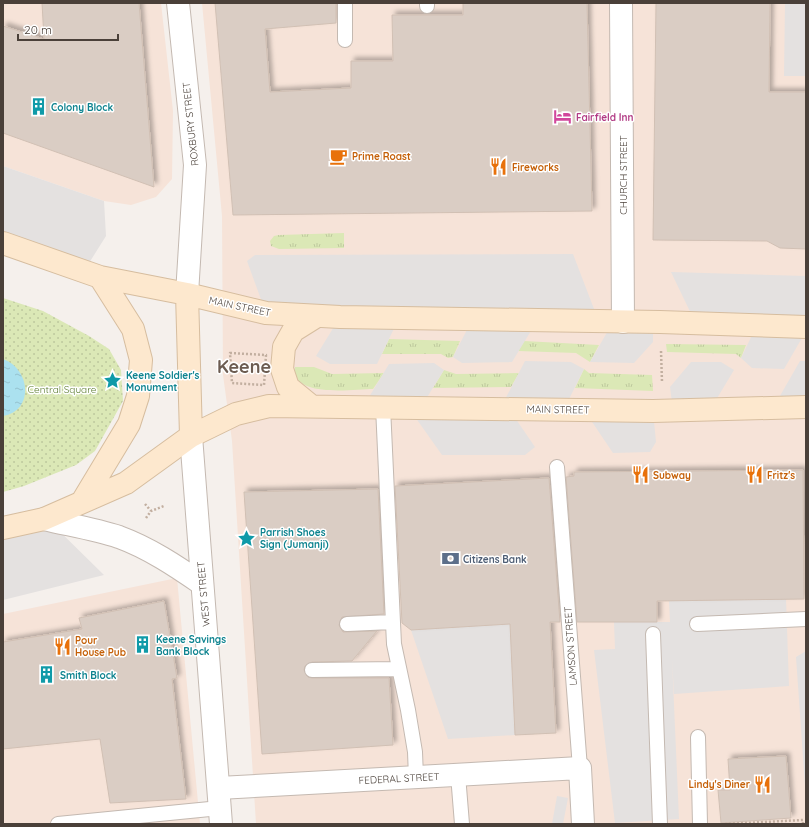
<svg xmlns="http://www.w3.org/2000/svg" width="809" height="827" font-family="Quicksand,sans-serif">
<defs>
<pattern id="grass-tufts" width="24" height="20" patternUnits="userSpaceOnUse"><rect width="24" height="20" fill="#dbe8b6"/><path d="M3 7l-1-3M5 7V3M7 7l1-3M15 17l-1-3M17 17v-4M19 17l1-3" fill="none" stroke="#bdc89d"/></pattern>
<pattern id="park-dots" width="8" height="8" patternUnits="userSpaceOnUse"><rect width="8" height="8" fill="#dbe8b6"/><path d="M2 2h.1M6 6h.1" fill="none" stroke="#bdc89d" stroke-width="1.8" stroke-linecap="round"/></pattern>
<pattern id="water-ripples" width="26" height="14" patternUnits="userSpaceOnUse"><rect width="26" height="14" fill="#abe1ef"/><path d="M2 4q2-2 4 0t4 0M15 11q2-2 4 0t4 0" fill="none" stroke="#95c2ce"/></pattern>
<filter id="shadow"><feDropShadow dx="3.5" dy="-3.5" stdDeviation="2" flood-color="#0004"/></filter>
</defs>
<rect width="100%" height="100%" fill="#f5f0ec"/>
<path fill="#f6e3d8" d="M3,3H161L173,111L172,179L156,197L131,205L104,201L3,166Z
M202,3H806V824H256L232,441L223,375L222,216Z
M177,578L200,824H3V614Z"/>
<path fill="url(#grass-tufts)" d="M344,233V248L279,249L271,246L270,241L274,236L279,235Z
M389,339L460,341L453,357L448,358L441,354H382Z
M524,341L599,345L590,362L576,353L518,351Z
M666,344L746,345L741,358L736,354L667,352Z
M295,367H314L332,374L384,373L373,389C354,389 291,399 295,367Z
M584,369L589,373L652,375L653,391L575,388Z
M444,370L456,374L519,373L511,387L433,388Z"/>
<path fill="url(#park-dots)" d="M3,298L43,311L89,336L109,349L121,370L123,401L95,451L76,465L24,486L3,492Z"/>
<path fill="#e4e1e0" d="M785,3H806V76H784Z
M3,166L104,201L106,236L84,271L3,243Z
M573,254L599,322L537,321L512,362L462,363L453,357L472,320L399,318L377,364H330L316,356L340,317L266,313L247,261L255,255Z
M671,272L806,276V331L784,369L752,368L741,358L756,327L696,324Z
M613,322L653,323V342L634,363L590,362Z
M525,361L571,362L584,369L564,409H509L535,447L525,455H442L408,407H363L389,364L434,363L444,370L421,407L500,409Z
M800,361H806V407L773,408Z
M691,362H721L734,370L710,410H673L670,387Z
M584,410L653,411L656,442L650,452L613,453Z
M43,515L104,575L3,600V526Z
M786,599L789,686L674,694L672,659L679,819L615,823L594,650L615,649L614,622H670L669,601Z
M510,624L515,735L448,739L411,630Z
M806,651V800L796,657Z
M557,796L568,798L563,824H552Z"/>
<path fill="url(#water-ripples)" d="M3,359C31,369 34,411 3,416Z"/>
<path fill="#dacdc4" stroke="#d1c0b4" filter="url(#shadow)" d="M42,3H139L154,187L3,133V26L44,39Z
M215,3H336V23L265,29L270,92L351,88V61H393L392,15H463V3H587L592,211L233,215Z
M656,3H770L769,92H806V249L780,248L767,241L653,240Z
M803,470L804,599L657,601V622H577L566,477L574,476V472Z
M549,478L560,622H550L556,733L515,735L510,624L411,630L402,623L395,486Z
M378,489L384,614L342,617L339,625L343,632L377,631L352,661L312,662L305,666L304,670L308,677L312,678H389L393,745L262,754L244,492Z
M164,601L177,678L172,679L186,799L110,803L100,739L3,749V642L82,629L79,618Z
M786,756L791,818L721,823L718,790H730L728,759Z"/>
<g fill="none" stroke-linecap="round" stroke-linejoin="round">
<defs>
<path id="service" d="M345,3V40
M427,3V6
M383,407L394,644L408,710L415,752L416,777
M557,467L580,768
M347,624L392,622
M697,624L806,619
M653,634L660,824
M312,670L399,669
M698,737L700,824
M458,775L462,824
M58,824L220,808"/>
<path id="minor" d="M621,3L623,322
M219,788L580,768L583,824"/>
<path id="tertiary" d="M178,3L195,165L187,294
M191,436L221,824
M44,519C69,525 95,529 119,537C149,548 176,566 202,584"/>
<path id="secondary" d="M3,243L100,277L187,294L266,313L340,317L660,322L806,327
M187,294L191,436
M310,405L288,387L282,369L284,347L293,331L317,316
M82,502L129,424L138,396L141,360L133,329L100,277
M3,528L44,519L126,483L191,436L236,414L269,406L653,411L806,407"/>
</defs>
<use href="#service" stroke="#c4b9b1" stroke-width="16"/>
<use href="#minor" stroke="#c4b9b1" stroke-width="24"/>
<use href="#tertiary" stroke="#c4b9b1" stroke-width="24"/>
<use href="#secondary" stroke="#d6bd9f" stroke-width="24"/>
<path stroke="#c2afa0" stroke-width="2.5" stroke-dasharray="2 2" stroke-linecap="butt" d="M661,351L662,382
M230,353L266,355L264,385L232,383Z
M145,504L151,511
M146,518L151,511L164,506
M725,824L803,820V824"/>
<use href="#service" stroke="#fff" stroke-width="14"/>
<use href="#minor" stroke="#fff" stroke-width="22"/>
<use href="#tertiary" stroke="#fff" stroke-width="22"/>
<use href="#secondary" stroke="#fde8ce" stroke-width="22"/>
</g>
<defs>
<symbol id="building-bare" viewBox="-9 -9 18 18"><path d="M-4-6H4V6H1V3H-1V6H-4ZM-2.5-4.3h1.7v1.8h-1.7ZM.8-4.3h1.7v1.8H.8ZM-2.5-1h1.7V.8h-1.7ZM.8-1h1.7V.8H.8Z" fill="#0f9aa8" stroke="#fff" stroke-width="2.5" paint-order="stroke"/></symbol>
<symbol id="hotel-bare" viewBox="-9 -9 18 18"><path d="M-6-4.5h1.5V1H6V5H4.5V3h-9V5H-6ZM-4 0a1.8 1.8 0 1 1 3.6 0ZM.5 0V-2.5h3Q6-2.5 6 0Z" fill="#d1479c" stroke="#fff" stroke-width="2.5" paint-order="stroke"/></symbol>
<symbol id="cafe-bare" viewBox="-9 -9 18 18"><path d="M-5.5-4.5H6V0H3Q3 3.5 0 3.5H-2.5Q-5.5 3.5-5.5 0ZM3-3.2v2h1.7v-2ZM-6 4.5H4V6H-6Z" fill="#e8710a" stroke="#fff" stroke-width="2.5" paint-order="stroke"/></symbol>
<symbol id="restaurant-bare" viewBox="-9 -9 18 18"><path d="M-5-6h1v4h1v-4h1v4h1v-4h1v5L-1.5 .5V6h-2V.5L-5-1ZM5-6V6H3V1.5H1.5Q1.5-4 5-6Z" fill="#e8710a" stroke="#fff" stroke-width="2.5" paint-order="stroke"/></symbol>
<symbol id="sight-bare" viewBox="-9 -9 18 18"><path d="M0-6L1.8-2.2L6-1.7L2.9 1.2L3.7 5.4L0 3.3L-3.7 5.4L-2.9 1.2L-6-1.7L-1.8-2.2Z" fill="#0f9aa8" stroke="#fff" stroke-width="2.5" paint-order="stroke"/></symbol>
<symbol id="bank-bare" viewBox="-9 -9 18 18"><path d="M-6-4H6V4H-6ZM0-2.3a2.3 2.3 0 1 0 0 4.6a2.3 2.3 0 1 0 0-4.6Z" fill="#5c6f8a" stroke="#fff" stroke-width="2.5" paint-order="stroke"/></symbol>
</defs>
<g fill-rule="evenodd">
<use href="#building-bare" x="26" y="94" width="25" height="25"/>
<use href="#hotel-bare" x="550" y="104" width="25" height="25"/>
<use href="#cafe-bare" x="326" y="144" width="25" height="25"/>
<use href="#restaurant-bare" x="486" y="154" width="25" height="25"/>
<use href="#sight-bare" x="100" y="368" width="25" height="25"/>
<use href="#restaurant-bare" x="628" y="462" width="25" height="25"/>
<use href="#restaurant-bare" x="742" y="462" width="25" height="25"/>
<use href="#sight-bare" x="234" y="526" width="25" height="25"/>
<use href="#bank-bare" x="438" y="546" width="25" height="25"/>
<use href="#building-bare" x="130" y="632" width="25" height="25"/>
<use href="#restaurant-bare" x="50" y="634" width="25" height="25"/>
<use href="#building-bare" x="34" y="662" width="25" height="25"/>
<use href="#restaurant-bare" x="750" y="772" width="25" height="25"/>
</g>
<g text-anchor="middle" stroke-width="3" stroke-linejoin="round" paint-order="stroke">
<g font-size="10" font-weight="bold" fill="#0d838f" stroke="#fff" text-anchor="start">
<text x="51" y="111">Colony Block</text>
<text x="126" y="379">Keene Soldier's<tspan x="126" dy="12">Monument</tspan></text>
<text x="260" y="536">Parrish Shoes<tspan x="260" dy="12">Sign (Jumanji)</tspan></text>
<text x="156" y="643">Keene Savings<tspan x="156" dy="12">Bank Block</tspan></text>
<text x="60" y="679">Smith Block</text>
</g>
<g font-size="10" font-weight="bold" fill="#b23c85" stroke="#fff" text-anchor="start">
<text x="576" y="121">Fairfield Inn</text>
</g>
<g font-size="10" fill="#4a4039" stroke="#fff">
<text transform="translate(190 124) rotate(-96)" y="4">ROXBURY STREET</text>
<text transform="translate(623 175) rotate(-90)" y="4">CHURCH STREET</text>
<text transform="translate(240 306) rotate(12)" y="4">MAIN STREET</text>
<text transform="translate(558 409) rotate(1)" y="4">MAIN STREET</text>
<text transform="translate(203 594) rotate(-95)" y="4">WEST STREET</text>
<text transform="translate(570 646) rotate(-94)" y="4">LAMSON STREET</text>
<text transform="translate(399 778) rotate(-3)" y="4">FEDERAL STREET</text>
</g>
<g font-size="10" font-weight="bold" fill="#c56008" stroke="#fff" text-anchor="start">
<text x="352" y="160">Prime Roast</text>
<text x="512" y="171">Fireworks</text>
<text x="653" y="479">Subway</text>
<text x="767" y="479">Fritz's</text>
<text x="75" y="644">Pour<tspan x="75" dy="12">House Pub</tspan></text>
<text x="750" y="788" text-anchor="end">Lindy's Diner</text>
</g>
<g font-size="10" fill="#5a7b2d" stroke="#fff">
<text x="62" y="393">Central Square</text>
</g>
<g font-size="10" font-weight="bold" fill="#4e5e75" stroke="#fff" text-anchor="start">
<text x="463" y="563">Citizens Bank</text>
</g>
<g font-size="18" font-weight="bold" fill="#6c5c51" stroke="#fff">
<text x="244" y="373">Keene</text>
</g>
</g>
<rect width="809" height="827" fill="none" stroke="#4a4039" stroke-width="8"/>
<path d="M18 34v6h100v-6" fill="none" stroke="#4a4039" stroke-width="2"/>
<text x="24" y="34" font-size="12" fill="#4a4039" stroke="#ffffff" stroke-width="3" paint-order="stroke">20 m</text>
</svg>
